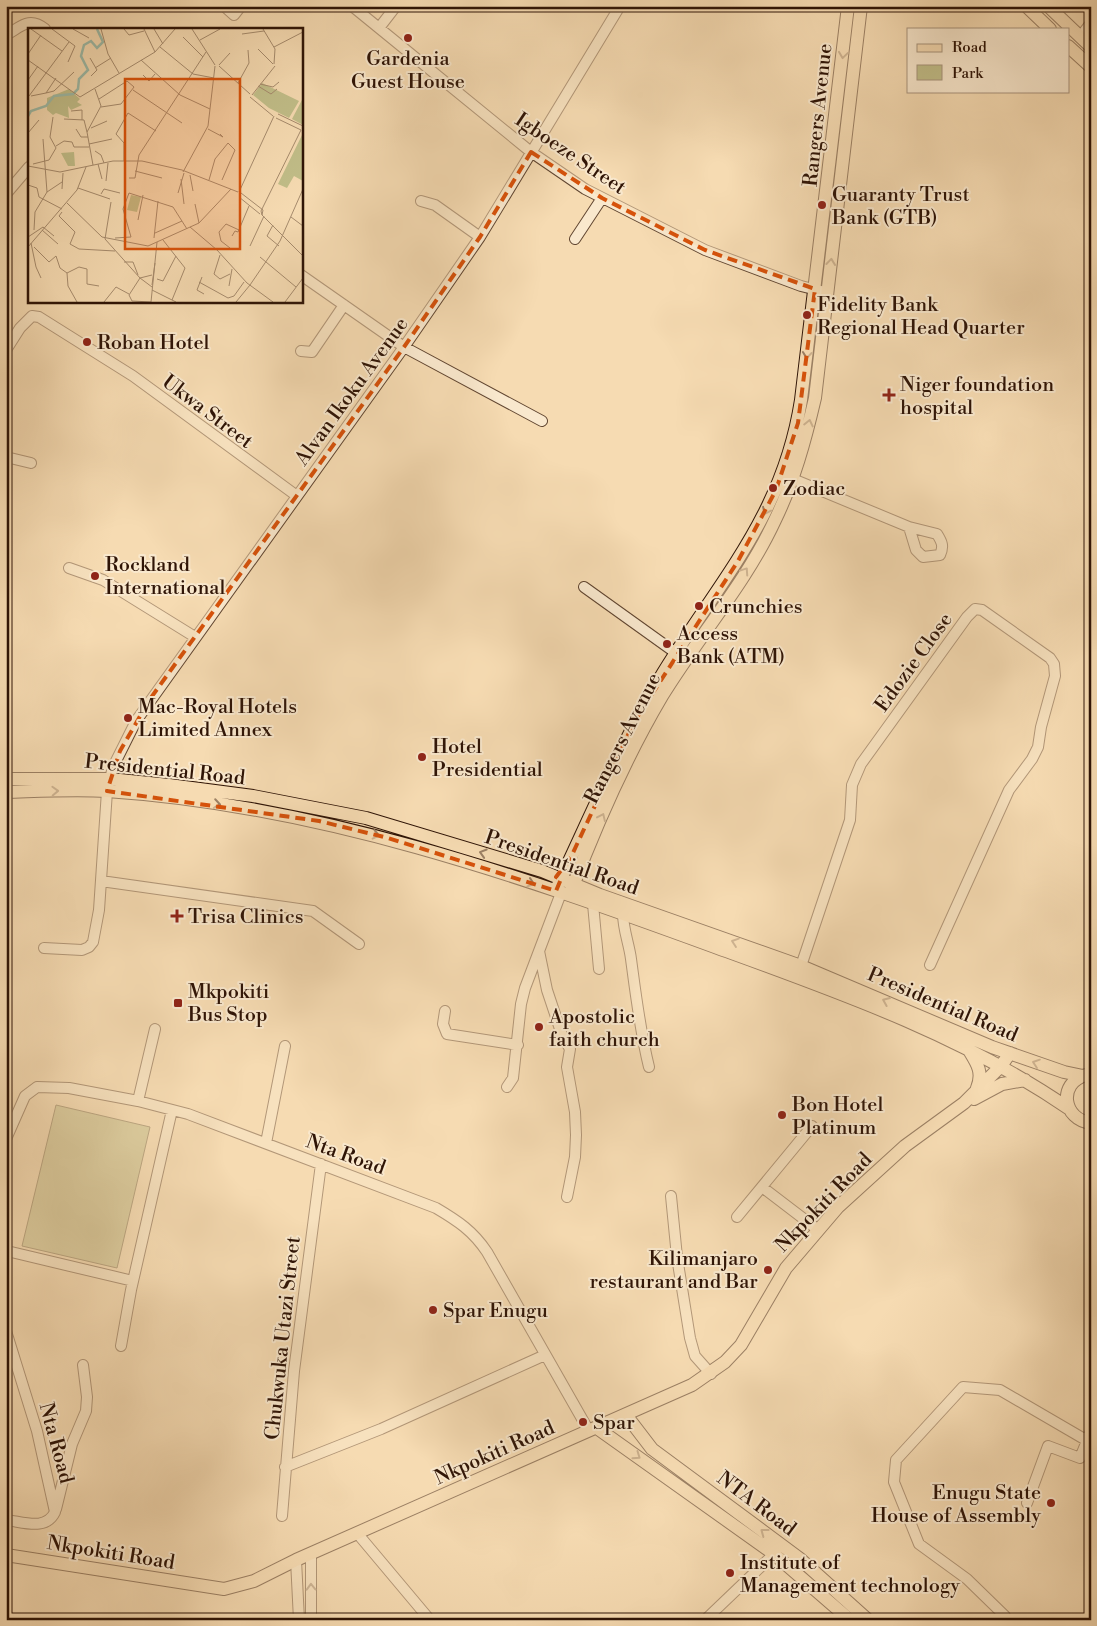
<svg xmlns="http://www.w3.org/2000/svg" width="1097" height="1626" font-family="'Libre Bodoni',serif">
<rect width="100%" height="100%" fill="#f6dbb2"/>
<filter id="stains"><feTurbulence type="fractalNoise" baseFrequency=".004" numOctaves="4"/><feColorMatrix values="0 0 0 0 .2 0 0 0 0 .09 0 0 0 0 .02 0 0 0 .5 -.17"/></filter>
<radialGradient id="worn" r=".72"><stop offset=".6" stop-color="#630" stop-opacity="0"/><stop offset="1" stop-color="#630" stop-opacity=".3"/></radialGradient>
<path fill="#c1be89" stroke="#786948" d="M56,1105L150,1127L117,1268L22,1246Z"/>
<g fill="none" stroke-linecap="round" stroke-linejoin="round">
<defs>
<path id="minor" d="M224,6L234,15L241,6
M352,6L531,152L585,189L705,250L801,286L821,291
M379,28L396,6
M6,35C21,27 29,16 45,29
M1080,37L1091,23
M6,194L29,167
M421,201L435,205L480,237
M575,239L602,198
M301,275L404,347L542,421
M6,350L20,328L32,316L39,317L133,376L297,496
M301,351L312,352L344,305
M6,457L31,463
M793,479L909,527L937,534C942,542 944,546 940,555L923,557L916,550L909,527
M69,568L103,580L195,637
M584,587L676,653
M101,881L313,911L359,944
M593,904L599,969
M623,913C623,930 629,943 631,959C636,996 640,1031 649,1067
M44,948L82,950L89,947L93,942L99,910L107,791L113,767L136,721L404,347L480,237L620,6
M539,951L547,990L562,1035L570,1049L567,1067L575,1112L576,1135L575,1157L567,1197
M801,966L850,820L852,785L861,764L967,617L975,609L982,610L1050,658L1054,664L1055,676L1041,727L1038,747L1032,759L1009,790L930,965
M445,1011L443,1024L447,1034L518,1045
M507,1087L513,1078L521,1004L525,988L561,893
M138,1101L155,1029
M6,1139L25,1096L37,1087L69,1088L138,1101L188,1114L436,1208C458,1221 473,1231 487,1252L589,1431
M266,1143L285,1046
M762,1187L817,1229
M671,1196L677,1257L690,1338L695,1356L711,1374
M737,1217L812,1126
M7,1251L133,1281
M6,1331L37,1431L55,1512C46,1531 24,1522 6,1520
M121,1346L131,1290L172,1110
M285,1467L381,1429L545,1355
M1027,1503L1048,1446L1080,1458L1091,1431
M56,1509L72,1444L86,1411L87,1397L83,1365
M282,1516L294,1371L321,1164
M357,1533L430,1620
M296,1560L299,1620
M1005,1616L967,1579L919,1544L894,1482L896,1460L963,1387L1000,1390L1086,1440
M311,1620V1554
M705,1620L774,1554"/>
<path id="major" d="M1026,6L1050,29
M1048,6L1091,47
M1068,46L1091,67
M6,779H110L169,785L253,796L366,818L542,871L600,895L801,966L992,1047L1064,1072L1083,1076
M6,792C40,791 74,789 107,791C319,805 518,875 715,947C836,991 962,1035 1068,1108
M558,885C591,815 621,744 660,678C718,582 783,517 801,400L848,6
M571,891C596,825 626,757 662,696C698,637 746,583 775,520C794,481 805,441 815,398L861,6
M970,1052C978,1065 983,1073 977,1088
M1086,1075C1057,1083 1063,1120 1091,1123
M974,1099L1002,1084L1025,1080
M626,1415L652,1449L799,1558L868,1620
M597,1428L774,1554L850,1620
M6,1555L224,1589L254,1581L296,1560L692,1385L725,1362L741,1345L786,1268L838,1207L905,1146L964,1103L1001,1066L1010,1053"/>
</defs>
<use href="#minor" stroke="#614631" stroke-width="12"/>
<use href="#major" stroke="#2f1406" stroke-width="14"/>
<use href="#minor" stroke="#f9e8cd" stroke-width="10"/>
<use href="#major" stroke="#f6dbb2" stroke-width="12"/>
</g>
<defs><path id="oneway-chevron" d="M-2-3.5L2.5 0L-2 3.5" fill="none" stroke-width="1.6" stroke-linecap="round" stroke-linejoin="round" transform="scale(1.25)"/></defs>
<g stroke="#9c8165">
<use href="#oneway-chevron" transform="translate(843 55) rotate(98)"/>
<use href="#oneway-chevron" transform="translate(831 262) rotate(-84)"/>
<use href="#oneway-chevron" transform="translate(807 355) rotate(96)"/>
<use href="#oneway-chevron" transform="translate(809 423) rotate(-77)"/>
<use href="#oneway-chevron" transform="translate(766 511) rotate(115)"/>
<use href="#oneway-chevron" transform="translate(745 571) rotate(-56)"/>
<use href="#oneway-chevron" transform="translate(55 791) rotate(-2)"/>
<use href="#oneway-chevron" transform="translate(217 804) rotate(9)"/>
<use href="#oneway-chevron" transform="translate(602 817) rotate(-65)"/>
<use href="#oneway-chevron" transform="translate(376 835) rotate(13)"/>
<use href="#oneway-chevron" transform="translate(483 853) rotate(-163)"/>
<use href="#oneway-chevron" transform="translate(531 883) rotate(18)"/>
<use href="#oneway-chevron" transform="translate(735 942) rotate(-161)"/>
<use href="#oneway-chevron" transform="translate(886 1001) rotate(-157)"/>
<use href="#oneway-chevron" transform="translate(1036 1063) rotate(-161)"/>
<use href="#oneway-chevron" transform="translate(637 1456) rotate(35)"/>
<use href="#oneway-chevron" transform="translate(764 1532) rotate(-143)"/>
</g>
<use stroke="#9e8973" href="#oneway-chevron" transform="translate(311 1587) rotate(-91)"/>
<path d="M0 0H1097V1626H0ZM531,152L602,198L705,250L815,289L798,423L776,490L738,561L634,722L571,857L556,877L561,879L556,891L388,838L319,821L107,791L120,751L150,699L404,347L480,237Z" fill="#f6dbb2" fill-opacity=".55" fill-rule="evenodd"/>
<path fill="none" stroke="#d6520b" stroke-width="4" stroke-dasharray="10 6" stroke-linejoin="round" d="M531,152L602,198L705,250L815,289L798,423L776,490L738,561L634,722L571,857L556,877L561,879L556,891L388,838L319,821L107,791L120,751L150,699L404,347L480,237Z"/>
<g fill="#8f2418" stroke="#f9e8cd" stroke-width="2">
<circle cx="408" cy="38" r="5"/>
<circle cx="822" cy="205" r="5"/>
<circle cx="807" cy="315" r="5"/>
<circle cx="87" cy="342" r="5"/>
<path d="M886.5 387.5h5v5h5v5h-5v5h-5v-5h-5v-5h5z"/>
<circle cx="773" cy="488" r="5"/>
<circle cx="95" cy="576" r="5"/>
<circle cx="699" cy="606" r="5"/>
<circle cx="667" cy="644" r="5"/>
<circle cx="128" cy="718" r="5"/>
<circle cx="422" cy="757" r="5"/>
<path d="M174.5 908.5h5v5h5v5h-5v5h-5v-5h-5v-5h5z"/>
<rect x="173" y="998" width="10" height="10" rx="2.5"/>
<circle cx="539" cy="1027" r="5"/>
<circle cx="782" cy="1115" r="5"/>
<circle cx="768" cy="1270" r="5"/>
<circle cx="433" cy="1310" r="5"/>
<circle cx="583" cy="1422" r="5"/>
<circle cx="1051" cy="1503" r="5"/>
<circle cx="730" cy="1573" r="5"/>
</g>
<g text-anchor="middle" stroke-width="4" stroke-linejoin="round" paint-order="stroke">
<g font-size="20" fill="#2f1406" stroke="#f9e8cd" text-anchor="start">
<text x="408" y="65" text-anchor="middle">Gardenia<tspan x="408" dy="23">Guest House</tspan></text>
<text x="832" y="201">Guaranty Trust<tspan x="832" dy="23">Bank (GTB)</tspan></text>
<text x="817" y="311">Fidelity Bank<tspan x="817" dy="23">Regional Head Quarter</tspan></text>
<text x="97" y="349">Roban Hotel</text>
<text x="900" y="391">Niger foundation<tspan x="900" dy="23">hospital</tspan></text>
<text x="783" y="495">Zodiac</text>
<text x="105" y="571">Rockland<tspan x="105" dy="23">International</tspan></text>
<text x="709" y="613">Crunchies</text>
<text x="677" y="640">Access<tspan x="677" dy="23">Bank (ATM)</tspan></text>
<text x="138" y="713">Mac-Royal Hotels<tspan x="138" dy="23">Limited Annex</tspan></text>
<text x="432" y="753">Hotel<tspan x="432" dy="23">Presidential</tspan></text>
<text x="188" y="923">Trisa Clinics</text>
<text x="188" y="998">Mkpokiti<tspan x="188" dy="23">Bus Stop</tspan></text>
<text x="549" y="1023">Apostolic<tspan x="549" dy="23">faith church</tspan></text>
<text x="792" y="1111">Bon Hotel<tspan x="792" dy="23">Platinum</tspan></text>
<text x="758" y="1265" text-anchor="end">Kilimanjaro<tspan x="758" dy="23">restaurant and Bar</tspan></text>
<text x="443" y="1317">Spar Enugu</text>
<text x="593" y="1429">Spar</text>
<text x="1041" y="1499" text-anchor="end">Enugu State<tspan x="1041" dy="23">House of Assembly</tspan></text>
<text x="740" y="1569">Institute of<tspan x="740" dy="23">Management technology</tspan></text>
</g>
<g font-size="20" fill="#2f1406" stroke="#f9e8cd">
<text transform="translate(817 115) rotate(-84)" y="7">Rangers Avenue</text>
<text transform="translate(571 153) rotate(34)" y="7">Igboeze Street</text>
<text transform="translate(351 391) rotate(-54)" y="7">Alvan Ikoku Avenue</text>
<text transform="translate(208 411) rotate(37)" y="7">Ukwa Street</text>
<text transform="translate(913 662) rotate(-54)" y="7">Edozie Close</text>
<text transform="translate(622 738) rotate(-63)" y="7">Rangers Avenue</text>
<text transform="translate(165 769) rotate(6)" y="7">Presidential Road</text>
<text transform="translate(562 862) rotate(19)" y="7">Presidential Road</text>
<text transform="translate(943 1004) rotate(23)" y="7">Presidential Road</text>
<text transform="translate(346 1154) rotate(20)" y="7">Nta Road</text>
<text transform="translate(823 1202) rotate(-46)" y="7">Nkpokiti Road</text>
<text transform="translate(282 1338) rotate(-84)" y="7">Chukwuka Utazi Street</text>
<text transform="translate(57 1443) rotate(75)" y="7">Nta Road</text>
<text transform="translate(494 1452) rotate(-24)" y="7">Nkpokiti Road</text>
<text transform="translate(757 1503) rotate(37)" y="7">NTA Road</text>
<text transform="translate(111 1552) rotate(9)" y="7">Nkpokiti Road</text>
</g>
</g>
<g transform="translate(28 28)">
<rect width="275" height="275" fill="#f6dbb2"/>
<path d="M234,55L271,73L261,90L241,80L225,67ZM41,61L52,71L49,74L54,77L43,82L40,78L41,90L28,85L25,87L19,82V70ZM275,70V97L264,91ZM275,105V153L266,148L259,160L250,156ZM46,124L47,138H40L33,125ZM103,167L113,169L109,184L99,182Z" fill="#c1be89"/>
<path fill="none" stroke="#9dbba8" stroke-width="2.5" d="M0,88L3,83L18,78L26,68L45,66L50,61L51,51L60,42L53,28L56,17L63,13L69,20L75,14L69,1"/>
<path fill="none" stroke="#a68b6d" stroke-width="1" d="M3,1L34,23M24,1L47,18L40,34M45,1L61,10M73,1L80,26L91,45M96,1L101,7L116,3M116,1L127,24M126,1L135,16M164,1L187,37M235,1L247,21L246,36M214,6L236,3M155,9L175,29M172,12L192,1M132,19L165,46L186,50M246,19L275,4M230,21L245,36M0,26L13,7M62,30L69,42L63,48M0,32L52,69L127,24L147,1M113,32L152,67L182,81M191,37L202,25M191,38L222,66M67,40L83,30M115,47L121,53L127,46M0,52L10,38M210,55L221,35L220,22M232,56L245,59L251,54M230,58L243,66L249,61M105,62L154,95M18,65L26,63L46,44M224,67L247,38M1,68L41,14M3,68L18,65L28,50M222,69L245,88M71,71L99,53L106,59L93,76L73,79M43,83L54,82V92M250,86L275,98M248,90L273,102M36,91L56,92L59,104M63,100L79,93M48,101L53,109H60M180,101L195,109L192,106M0,105L11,92M61,116L84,111M28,118L36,113L44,114L46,119H61M67,123L73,127L76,135M96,133V115L88,106L100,85L128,103M5,136L21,132L28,120L22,109L25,89M70,136L74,151M65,137L59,104L73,78L67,61M0,138L32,144L85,133H114L154,142L210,164M107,143L134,150M155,144L180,98L187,38M162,147L165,163M101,150H107L111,127L178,24M153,151L156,176M181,152L187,131L200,115L207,122L194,152M78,153L80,135M0,157L9,160L11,169L34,181M50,160L82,171M34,161L35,145M19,164L34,154M211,164L246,88M150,165L156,145M213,165L235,182M73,166L76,161L92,165M211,169L232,186M83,174L77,211L112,250L124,259M39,175L74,209L120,218L171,195L203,161M167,176L171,195M235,182L234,187L233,183L273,102M7,184L19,164L15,111M34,184L31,188L47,204L42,216L51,221L87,223M234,187L275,228M263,189L275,198M110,192L115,167M245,197L239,208L251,218M162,199L189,222L219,255L245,274M6,202L7,184M14,202L30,216M127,205L154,193M204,208L207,203L210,204L221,178M0,209L15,199L26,208M87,210L103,209L95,181L101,165L145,179L159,201M126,210L130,173M135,212L157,240L144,272M3,215L8,239L13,250M222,218L236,188M0,219L49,162L58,139M6,219L21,234L28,228L32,240L39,245L40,258L49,274M202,220L193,213L191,204L198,196L211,202M192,227L186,246L192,251L202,246M232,229L268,259M96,234H105L110,247M39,245L51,239L59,241V256L71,258M174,249L169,262L176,266M129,251L135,253L148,228M171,254L200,270L206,268L216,254M124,257L127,235M222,257L252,213L275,161M201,258L204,241M124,262L148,274M76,274L88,259L101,266M123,274L129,214M123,274L104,273L101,267L112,250L124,247M208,274L222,257M257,274L275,250"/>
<path fill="#d6520b" fill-opacity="0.15" stroke="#d6520b" stroke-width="2.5" d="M97,51H212V221H97Z"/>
<rect width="275" height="275" fill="none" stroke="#2f1406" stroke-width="2.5"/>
</g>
<rect width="1097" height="1626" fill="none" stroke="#f6dbb2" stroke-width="25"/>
<rect x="8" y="8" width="1082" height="1611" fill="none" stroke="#2f1406" stroke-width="2.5"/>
<rect x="12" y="12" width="1072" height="1601" fill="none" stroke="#2f1406"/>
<rect x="907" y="28" width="162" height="65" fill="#f9e8cd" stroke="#a8937d"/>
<rect x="917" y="44" width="25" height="8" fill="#f6dbb2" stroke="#a8937d"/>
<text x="952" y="52" font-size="15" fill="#2f1406">Road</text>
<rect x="917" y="65" width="25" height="15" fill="#c1be89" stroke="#a8937d"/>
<text x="952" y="78" font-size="15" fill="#2f1406">Park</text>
<rect width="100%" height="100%" filter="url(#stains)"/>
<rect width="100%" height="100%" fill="url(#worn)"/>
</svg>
